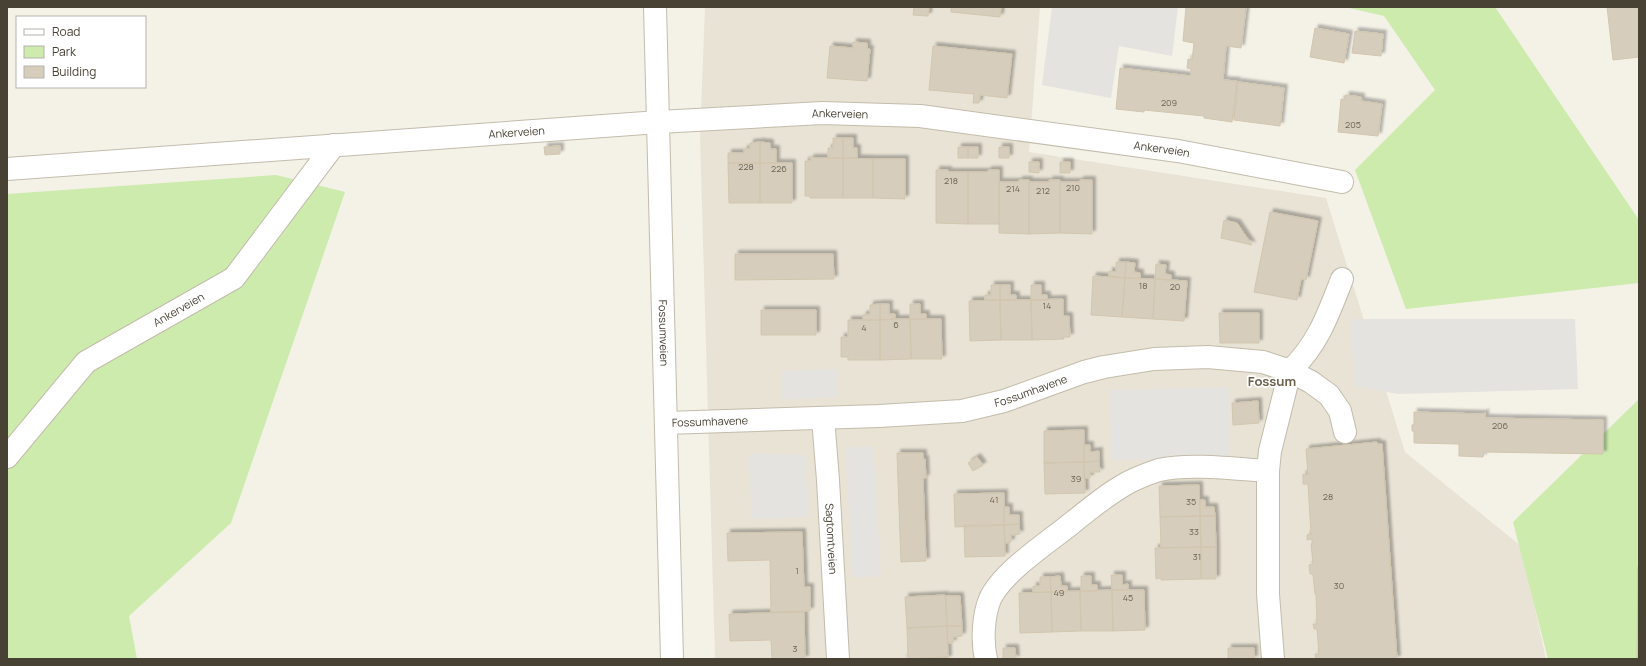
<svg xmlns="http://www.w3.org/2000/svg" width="1646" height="666" font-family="Manrope,sans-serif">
<defs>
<filter id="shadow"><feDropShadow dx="3.5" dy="-3.5" stdDeviation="1" flood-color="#0004"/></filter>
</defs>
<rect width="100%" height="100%" fill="#f4f1e7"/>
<path fill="#e9e3d5" d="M705,7H1040L1029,152L1326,198L1405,452L1521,546L1546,659H715L700,137Z"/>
<path fill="#ccebad" d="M1345,7H1495L1639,220V283L1406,309L1355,170L1435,90L1384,16Z
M276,175L345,192L231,523L129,616L137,659H7V194Z
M1639,399L1638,659H1548L1513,522Z"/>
<path fill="#e5e3df" d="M1052,7H1178L1172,56L1119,46L1111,98L1042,85Z
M1351,319H1575L1578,389L1398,394L1354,386Z
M837,369L838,397L782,400L781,371Z
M1229,387L1230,458L1111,460L1110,390Z
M873,446L881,576L853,578L845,448Z
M753,453L805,455L808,517L752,519L748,459Z"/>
<path fill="#d7cdbc" stroke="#d2c6ae" filter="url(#shadow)" d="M914,7H929L928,16L913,15Z
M951,7H1001L1000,17L951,12Z
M1186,7H1246L1241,48L1226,46L1223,80L1237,81L1232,122L1204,118V116L1144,110V112L1116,109L1120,68L1191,76V69L1187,68L1188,59L1192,60L1194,43L1183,41Z
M1607,7H1639V57L1613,60Z
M1315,28L1349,34L1344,63L1310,57Z
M1355,31L1383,34L1381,56L1352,53Z
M853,42L867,43V49H870L867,81L827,78L830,46L853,48Z
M933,46L1012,54L1007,98L980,95L979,103H973L974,94L929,90Z
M1238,82L1284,88L1280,126L1234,120Z
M1346,95L1361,97V101L1382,104L1378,136L1338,132L1341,99L1345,100Z
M833,138H843V158H828V148H833Z
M843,138H853V148H857V158H843Z
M760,142V163H728V153H744V149H750V143Z
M760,142L770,143V149H776V163H760Z
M560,146V154L545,155L544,147Z
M958,147H968V158H958Z
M968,147H978V158H968Z
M999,147H1009V158H999Z
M810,158H843V198H810V196H805V161H811Z
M843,158L873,159V198H843Z
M873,159H905V199L873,198Z
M1029,162H1039V173L1029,172Z
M1060,162H1070V173H1060Z
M728,163H760V203H729Z
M760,163H792V203H760Z
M936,170H948V172H968V224L936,223Z
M988,170H999V224H968V172H988Z
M1019,180H1029V234L999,233V182H1019Z
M1049,180H1060V233L1029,234V182H1050Z
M1080,180H1092V234L1060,233V182H1080Z
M1270,212L1318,221L1306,280L1301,279L1297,300L1254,292Z
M1224,220L1237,223L1252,245L1221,238Z
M735,254H833L834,279L735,280Z
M1116,262H1126L1125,278L1109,276V271L1116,272Z
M1126,262L1135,263L1134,272L1140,273V278H1125Z
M1156,264L1166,265L1165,274L1171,275V280L1155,279Z
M1093,276L1125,278L1122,317L1091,315Z
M1125,278L1155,279L1153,319L1122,317Z
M1155,279L1187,281L1184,321L1153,319Z
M991,285H1000V300H985V295H991Z
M1000,285H1010V295H1016V300H1000Z
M1031,285H1041V295H1047V300H1031Z
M1063,299V316H1069L1070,337H1063L1064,339L1032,340L1031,300Z
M1000,300H1031L1032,340H1001Z
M1000,300L1001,340L970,341L969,301Z
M880,304V320H863V315L870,314V305Z
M880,304H889V314H895V319L880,320Z
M910,304H920V314H926V319H910Z
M761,310H816V335H761Z
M1219,313H1259V343H1220Z
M895,319H910L911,359L880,360V320Z
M910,319H941L942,359H911Z
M848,320H880V360H848V357H841V337H848Z
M1258,401L1259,423L1233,425L1232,403Z
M1414,412L1483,414L1485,412V418L1603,420V454L1484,452L1483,457L1459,456V444L1414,443V431H1412V425L1414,424Z
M1084,430V462L1044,463V431Z
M1377,442V444H1382L1397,659H1316L1315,654H1319L1317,629H1314L1313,624H1317L1316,594H1315L1313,574H1310L1309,565L1313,564L1311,544H1312V539L1307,540V535L1312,534H1311L1308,484H1303V474L1308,475L1306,449Z
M1084,445H1090V452L1099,451V461L1084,462Z
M897,453H923V459H925L926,478H923L926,561L901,562Z
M977,457L983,465L973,471L968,463Z
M1099,461L1100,472H1090V478H1084V462Z
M1084,462L1085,493L1045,494L1044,463Z
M1199,485L1200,516L1160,517L1159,486Z
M1004,493V525L955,527L954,494Z
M1200,500H1205V507H1214L1215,516H1200Z
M1004,507H1009V515H1019V524L1004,525Z
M1200,516L1201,547L1161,548L1160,517Z
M1200,516H1215L1216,547H1201Z
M1019,524L1020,534L1011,535V542L1005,543L1004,525Z
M964,525H1004L1005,556L965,557Z
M802,532L804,587H810V611L771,612L770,560L728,561L727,533Z
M1201,547V579L1161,580V578L1156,579L1155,548Z
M1201,547H1216V579H1201Z
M1638,567L1639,659H1637Z
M1111,575H1122V585L1128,584V590H1112Z
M1060,576L1061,586H1067V592H1051L1050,577Z
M1081,576H1091V585H1097V591H1081Z
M1040,577H1050L1051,592H1033V586H1040Z
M1112,590L1113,631H1081L1080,591Z
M1112,590H1144L1145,630L1113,631Z
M1080,591L1081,631L1052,632L1051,592Z
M1051,592L1052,632L1020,633L1019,593Z
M945,595L947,626L907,628L905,597Z
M946,596H960L962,626H947Z
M804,612L805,659H772L771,640L730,641L729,614Z
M947,626L948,657L908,659L907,628Z
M947,626H962V636L953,637V643H948Z
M1003,648H1015L1016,659H1003Z
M1228,648H1254V659H1228Z
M948,657V659H903H908Z"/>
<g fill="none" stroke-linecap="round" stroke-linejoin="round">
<defs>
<g id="minor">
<path id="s1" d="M655,7L672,659"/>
<path id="s2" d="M7,169L659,122L822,113L920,116L1178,151L1342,182"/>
<path d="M1290,371C1318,344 1328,315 1342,279"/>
<path id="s3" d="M823,418L828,480L838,659"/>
<path id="s4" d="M666,423L879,416L962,411L1004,401L1084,372L1104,367L1154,359L1208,357L1263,362L1290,371L1311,382L1329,395L1340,411L1345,432"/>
<path id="s5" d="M7,457L86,362L234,278L334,145"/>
<path d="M986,659C982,642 983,616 990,599C1002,573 1044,545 1067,527C1087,511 1108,493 1131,481C1140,477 1149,473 1159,470C1188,463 1237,469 1268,471"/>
<path d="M1273,659L1268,594V471L1270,451L1290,371"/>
</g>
</defs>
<use href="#minor" stroke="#c3bcac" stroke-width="24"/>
<use href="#minor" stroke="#fff" stroke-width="22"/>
</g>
<g text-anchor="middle" stroke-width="3.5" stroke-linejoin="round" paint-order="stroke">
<g font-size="9" fill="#6c6557">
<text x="1169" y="106">209</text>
<text x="1353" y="128">205</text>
<text x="746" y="170">228</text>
<text x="779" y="172">226</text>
<text x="951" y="184">218</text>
<text x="1073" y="191">210</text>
<text x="1013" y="192">214</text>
<text x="1043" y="194">212</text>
<text x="1143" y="289">18</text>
<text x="1175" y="290">20</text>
<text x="1047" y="309">14</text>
<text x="896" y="328">6</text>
<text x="864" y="331">4</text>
<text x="1500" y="429">206</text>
<text x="1076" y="482">39</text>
<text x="1328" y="500">28</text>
<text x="994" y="503">41</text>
<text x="1191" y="505">35</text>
<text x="1194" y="535">33</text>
<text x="1197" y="560">31</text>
<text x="797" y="574">1</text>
<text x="1339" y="589">30</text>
<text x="1059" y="596">49</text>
<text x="1128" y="601">45</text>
<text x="795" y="652">3</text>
</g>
<g font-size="11" fill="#484235" stroke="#fff">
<text dy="4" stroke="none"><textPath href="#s2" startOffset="835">Ankerveien</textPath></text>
<text dy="4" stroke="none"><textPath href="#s2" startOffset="511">Ankerveien</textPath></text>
<text dy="4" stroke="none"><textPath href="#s2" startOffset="1159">Ankerveien</textPath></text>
<text dy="4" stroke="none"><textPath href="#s5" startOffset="230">Ankerveien</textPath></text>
<text dy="4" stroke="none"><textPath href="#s1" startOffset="326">Fossumveien</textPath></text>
<text dy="4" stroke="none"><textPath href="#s4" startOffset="368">Fossumhavene</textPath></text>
<text dy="4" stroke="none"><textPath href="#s4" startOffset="44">Fossumhavene</textPath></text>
<text dy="4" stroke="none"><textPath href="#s3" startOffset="121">Sagtomtveien</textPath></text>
</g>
<g font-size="13" font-weight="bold" fill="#6b604c" stroke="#fff">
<text x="1272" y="386">Fossum</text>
</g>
</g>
<rect width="1646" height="666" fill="none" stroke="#484235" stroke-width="16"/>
<rect x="16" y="16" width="130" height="72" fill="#ffffff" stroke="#b6b3ae"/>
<rect x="24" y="29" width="20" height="6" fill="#ffffff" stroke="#b6b3ae"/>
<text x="52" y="36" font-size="12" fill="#484235">Road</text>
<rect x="24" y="46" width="20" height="12" fill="#ccebad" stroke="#b6b3ae"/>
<text x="52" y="56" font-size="12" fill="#484235">Park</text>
<rect x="24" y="66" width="20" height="12" fill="#d7cdbc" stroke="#b6b3ae"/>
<text x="52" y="76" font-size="12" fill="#484235">Building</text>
</svg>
